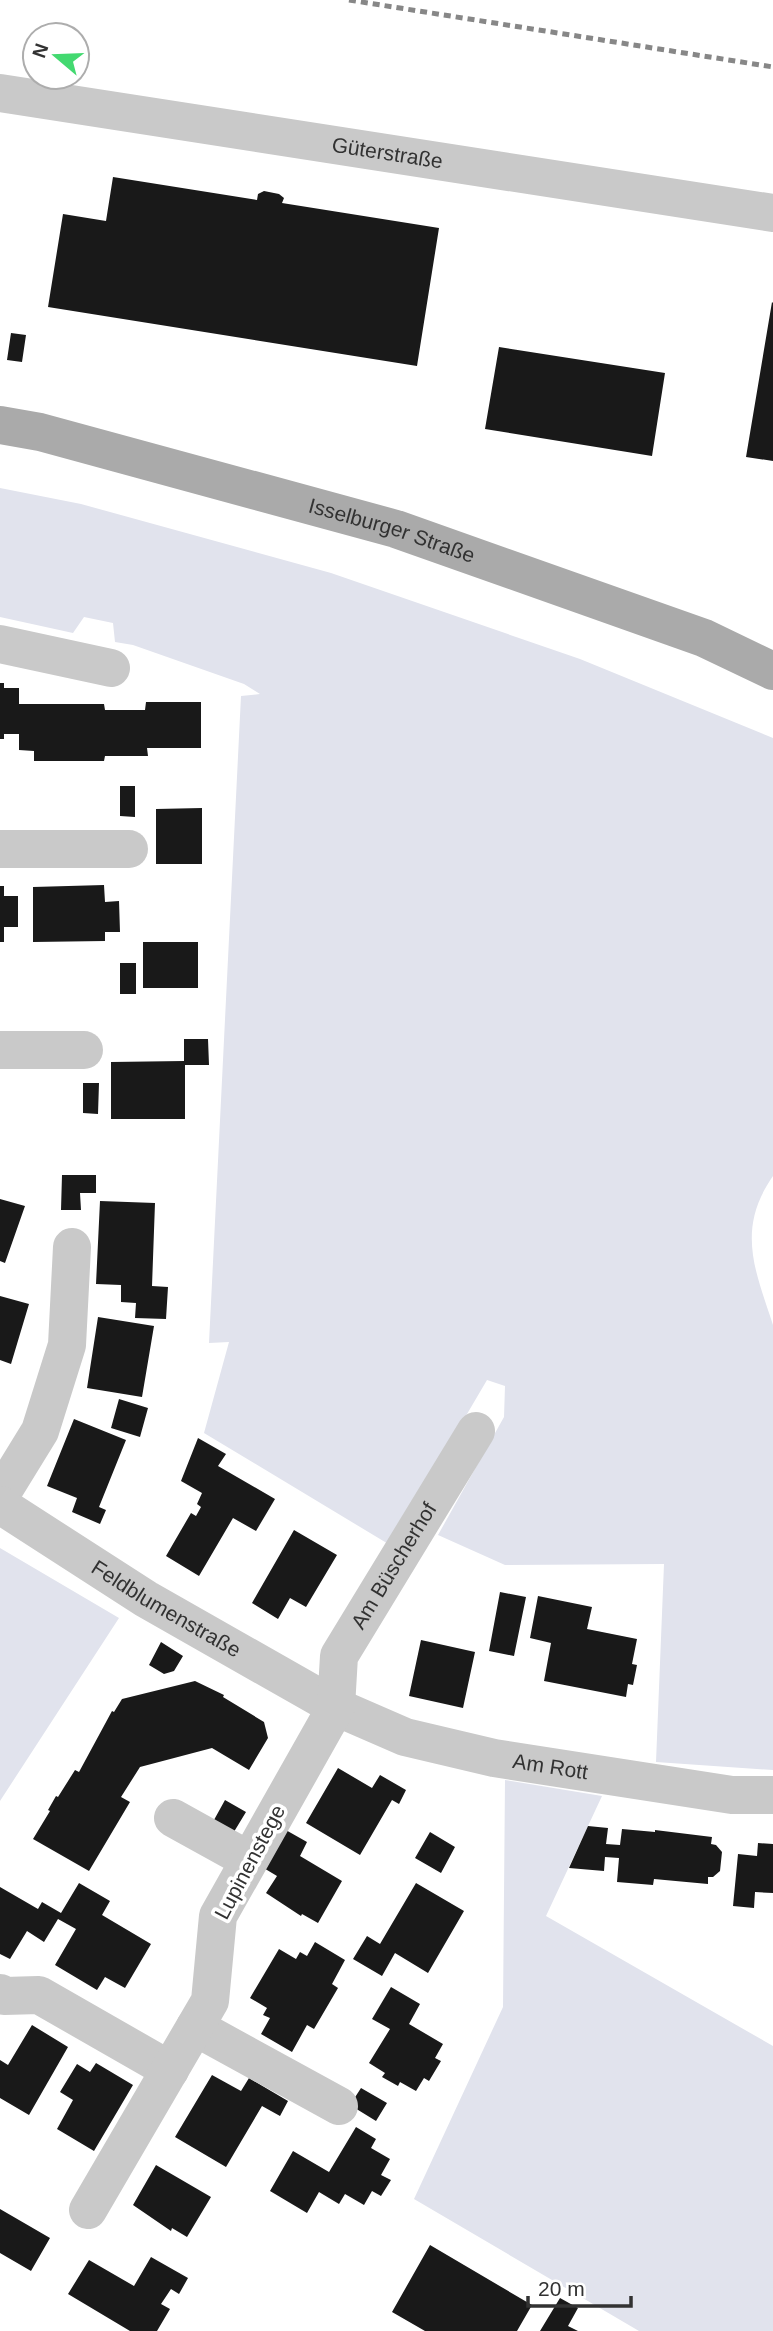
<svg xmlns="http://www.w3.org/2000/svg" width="773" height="2331" font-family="Arial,sans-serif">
<rect width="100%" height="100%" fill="#fff"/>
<path fill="#e1e3ed" d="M0,488L81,504L331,573L580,659L773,738V1176C736,1229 755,1270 773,1325V1770L656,1762L664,1564L505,1565L438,1535L504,1417L505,1386L487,1380L390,1545L204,1433L229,1342L209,1343L241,696L260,694L244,684L133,645L115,642L113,623L84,617L73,633L0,617Z
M0,1548L119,1618L0,1801Z
M505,1780L602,1796L546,1916L773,2046V2331H639L414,2199L503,2007Z"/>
<path fill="#191919" d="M113,177L257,200L258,194L264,191L279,194L284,198L282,203L439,228L417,366L48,307L63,214L106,221Z
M772,302L773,303V461L746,457Z
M11,333L26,335L22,362L7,360Z
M499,347L665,373L652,456L485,429Z
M0,683H4V688H19V704H104L105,710H145L146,702H201V748H147L148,756H105L104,761H34V751L19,750V734H4V739H0Z
M120,786H135V817L120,816Z
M202,808V864H156V809Z
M104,885L105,902L119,901L120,932H105V941L33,942V887Z
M0,886H4V896H18V927H4V942H0Z
M143,942H198V988H143Z
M120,963H136V994H120Z
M184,1039H208L209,1065H185V1119H111V1062L184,1061Z
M83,1083H99L98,1114L83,1113Z
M62,1175H96V1193H80L81,1210H61Z
M0,1199L25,1206L5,1263L0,1261Z
M100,1201L155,1203L152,1286L168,1287L166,1319L135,1318L136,1303L121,1302V1285L96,1284Z
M0,1296L29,1304L11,1364L0,1360Z
M98,1317L154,1326L142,1397L87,1388Z
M119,1399L148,1408L140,1437L111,1428Z
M74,1419L126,1440L99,1507L106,1510L100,1524L72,1512L77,1498L47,1486Z
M198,1438L226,1454L218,1466L275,1499L256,1531L233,1518L199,1576L166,1556L191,1513L196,1516L201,1507L197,1504L202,1493L181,1481Z
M294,1530L337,1555L306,1607L290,1598L278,1619L252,1603Z
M500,1592L526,1597L514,1656L489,1651Z
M538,1596L592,1607L587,1629L637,1639L632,1664L637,1665L633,1685L628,1684L626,1697L544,1681L551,1643L530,1638Z
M421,1640L475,1652L463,1708L409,1696Z
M161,1642L183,1656L174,1671L164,1674L149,1665Z
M195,1681L224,1695L223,1697L264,1722L268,1738L249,1770L212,1748L140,1767L121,1797L130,1802L89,1871L33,1839L50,1811L48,1810L56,1796L58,1797L75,1770L79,1772L112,1711L114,1712L122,1699Z
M338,1768L372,1788L380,1775L406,1790L399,1804L392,1800L360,1855L306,1823Z
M225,1800L246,1812L229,1840L209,1829Z
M588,1826L608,1828L606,1844L620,1845L622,1829L655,1832V1830L712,1837L711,1844L716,1845L722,1852L720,1871L713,1877H708V1884L654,1879L653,1885L617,1882L619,1858L605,1857L604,1871L569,1868Z
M284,1829L307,1842L300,1856L342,1881L318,1923L302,1914L301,1916L266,1893L277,1876L262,1867Z
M430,1832L455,1847L441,1873L415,1858Z
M758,1843L773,1844V1893L755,1892L754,1908L733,1906L738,1854L757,1856Z
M79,1883L110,1901L102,1915L151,1944L125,1988L105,1977L97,1990L55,1965L76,1929L58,1919L44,1942L27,1931L10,1959L0,1954V1887L38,1909L42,1902L61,1913Z
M416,1883L464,1911L428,1973L395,1953L382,1976L353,1959L367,1936L380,1944Z
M315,1942L345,1960L332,1984L338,1988L314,2029L307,2025L292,2052L261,2034L270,2018L263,2015L267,2008L250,1998L279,1949L296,1959L300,1952L307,1956Z
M391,1987L420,2004L409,2024L443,2044L435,2058L441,2061L429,2081L424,2078L416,2091L400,2082L398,2086L382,2077L385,2073L369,2063L390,2029L372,2019Z
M32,2025L68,2047L29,2115L0,2098V2060L8,2065Z
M96,2063L133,2085L94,2151L57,2129L73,2100L60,2092L77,2064L90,2072Z
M212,2075L241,2091L249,2078L288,2101L280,2116L262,2106L226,2167L175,2137Z
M361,2088L387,2103L376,2121L350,2105Z
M356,2127L376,2139L371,2148L390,2159L381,2175L391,2180L381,2196L372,2191L364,2205L345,2194L339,2204L319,2192L307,2213L270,2191L293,2151L329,2172Z
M156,2165L211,2197L187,2237L172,2228L171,2231L133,2205Z
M0,2209L50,2238L31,2271L0,2253Z
M430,2245L532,2305L517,2331H425L392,2312Z
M151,2257L188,2278L179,2294L171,2289L161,2304L170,2309L157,2331H130L68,2294L89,2260L134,2286Z
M560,2298L578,2308L568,2326L578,2331H540Z"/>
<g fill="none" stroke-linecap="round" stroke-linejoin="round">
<g stroke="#c9c9c9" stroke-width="38">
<path id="s1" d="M0,93L773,213"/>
<path d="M0,644L111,668"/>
<path d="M0,849H129"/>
<path d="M0,1050H84"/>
<path d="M0,1496L40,1431L67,1345L72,1247"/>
<path id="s2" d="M0,1505L146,1599L336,1707L405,1737L494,1758L732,1795H773"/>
<path d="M173,1818L249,1860"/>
<path d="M0,1993L4,1996L39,1995L170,2070"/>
<path d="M195,2027L339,2106"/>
<path id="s3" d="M88,2210L210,2001L218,1916L336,1707L339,1656L476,1431"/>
</g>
<path stroke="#aaa" stroke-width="38" id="s4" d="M0,425L40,432L396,529L704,638L773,671"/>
<path stroke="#878787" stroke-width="5" stroke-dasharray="7 5" stroke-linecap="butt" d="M349,0L773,67"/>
</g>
<g text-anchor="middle" stroke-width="7" stroke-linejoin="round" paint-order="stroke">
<g font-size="21" fill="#323232" stroke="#fff">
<text dy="7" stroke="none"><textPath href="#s1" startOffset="392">Güterstraße</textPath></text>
<text dy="7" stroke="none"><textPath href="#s4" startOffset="406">Isselburger Straße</textPath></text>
<text dy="7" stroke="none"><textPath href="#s3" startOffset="724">Am Büscherhof</textPath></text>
<text dy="7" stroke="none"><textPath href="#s2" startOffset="196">Feldblumenstraße</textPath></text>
<text dy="7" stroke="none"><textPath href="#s2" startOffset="616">Am Rott</textPath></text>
<text transform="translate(250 1862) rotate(-62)" y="7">Lupinenstege</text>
</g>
</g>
<g transform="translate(56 56) rotate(289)"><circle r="33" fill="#ffffff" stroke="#adadad" stroke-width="2"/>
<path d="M0-5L12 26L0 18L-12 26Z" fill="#43d970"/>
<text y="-10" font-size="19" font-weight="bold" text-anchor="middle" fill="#323232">N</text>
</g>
<path d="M528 2296v10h103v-10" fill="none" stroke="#323232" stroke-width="3.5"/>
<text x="538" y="2296" font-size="21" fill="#323232" stroke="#ffffff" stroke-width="5" paint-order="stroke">20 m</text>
</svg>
